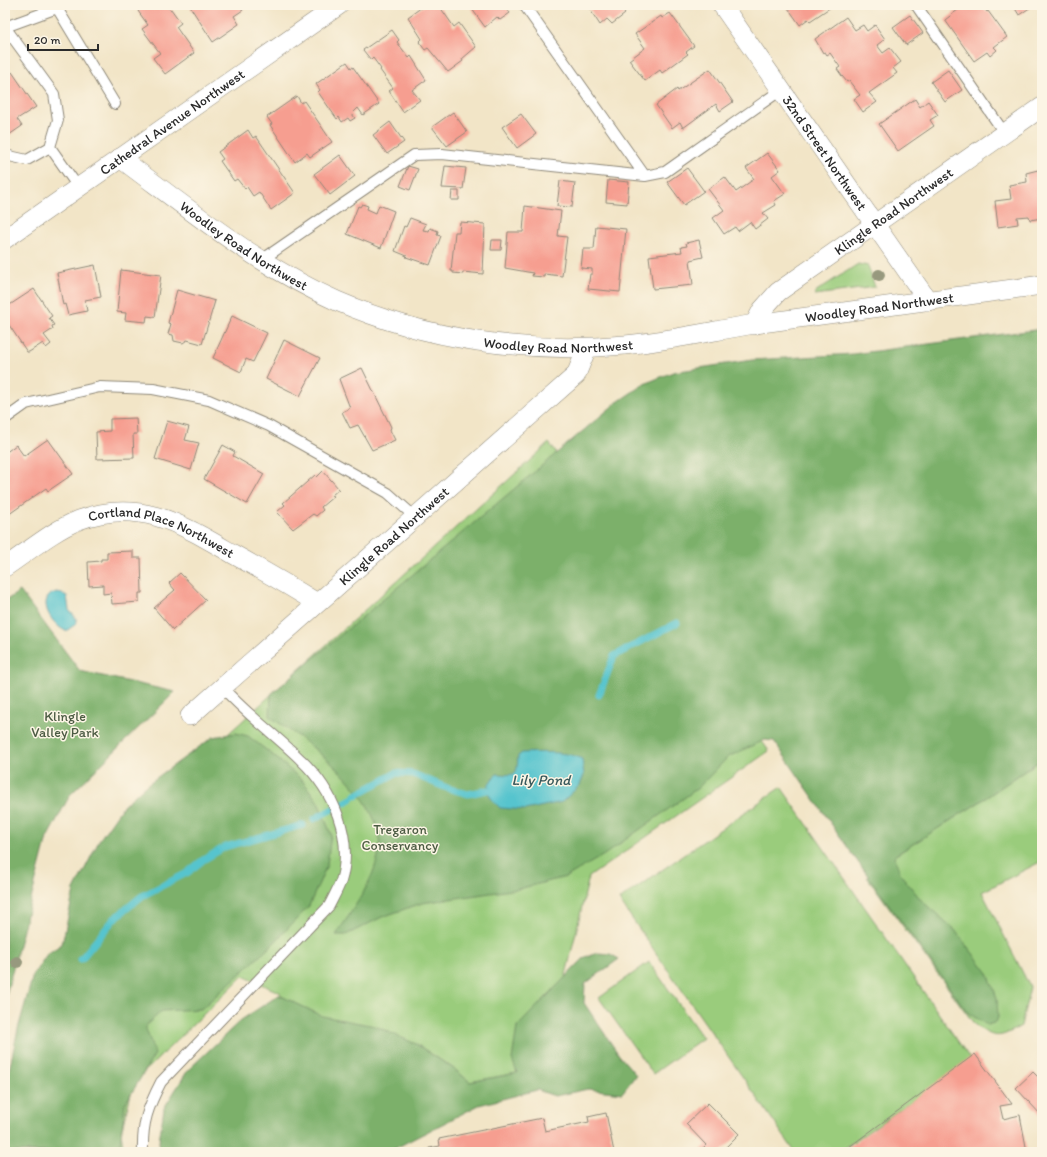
<svg xmlns="http://www.w3.org/2000/svg" width="1047" height="1157" font-family="Itim,sans-serif">
<rect width="100%" height="100%" fill="#fcf5e5"/>
<filter id="ink" filterUnits="userSpaceOnUse"><feTurbulence type="fractalNoise" baseFrequency=".025" numOctaves="2"/><feDisplacementMap in="SourceGraphic" scale="8" xChannelSelector="R" yChannelSelector="G"/><feConvolveMatrix kernelMatrix="1 2 1 2 8 2 1 2 1" color-interpolation-filters="sRGB"/></filter>
<filter id="wash" filterUnits="userSpaceOnUse"><feTurbulence type="fractalNoise" baseFrequency=".012" numOctaves="4" result="noise"/><feDisplacementMap in="SourceGraphic" scale="16" xChannelSelector="R" yChannelSelector="G"/><feGaussianBlur stdDeviation="0.9" result="paint"/><feColorMatrix in="noise" values="0 0 0 0 0 0 0 0 0 0 0 0 0 0 0 0 0 1.4 0 .05"/><feComposite in="paint" operator="in"/></filter>
<g filter="url(#wash)">
<rect width="100%" height="100%" fill="#f2e5c7"/>
<path fill="#9acc7b" stroke="#627c53" d="M858,264L868,266L875,287L815,295V292Z
M549,443L769,751L589,877L565,979L542,1002L517,1073L470,1082L454,1069L416,1044L322,1016L279,995L281,993L243,976L134,1082L121,1132L124,1152H27L90,859Z
M1042,759V861L982,892L1030,987L1021,1026C1000,1038 995,1040 975,1025L867,877L875,868L978,803Z
M781,787L971,1060L839,1152H795L619,900Z
M649,962L703,1038L653,1074L599,998Z"/>
<path fill="#7bb06b" stroke="#536e4b" d="M1042,329V759L978,803L894,856L901,875L922,901L954,929L988,973L997,998L998,1018L994,1023L987,1025L968,1013L855,858L774,741L765,740L728,757L698,788L604,855L566,877L518,889L422,903L382,917L346,935H336C352,910 374,882 379,851C386,798 309,742 270,717L271,694L616,403L644,384L673,372L752,360L853,354Z
M20,591L80,671L175,692L70,795L47,838L5,999V601Z
M236,733L248,736L269,752L302,780L318,802L331,834L327,865L309,906L271,946L201,1009L162,1011L145,1026L155,1054L125,1104L119,1152H5V1089L18,1029L33,975L47,954L62,944L74,890L100,839L123,806L145,786L213,737Z
M598,953L610,954L619,959L585,984L584,1003L619,1055L636,1075L622,1093L588,1089L555,1096L537,1090L479,1105L388,1152H160L159,1141L164,1108L188,1070L241,1020L279,995L322,1016L375,1026L416,1044L454,1069L470,1082L517,1073L512,1059L517,1027L585,957Z"/>
<path fill="#57c4ce" stroke="#41787c" d="M57,592L67,596L69,610L76,618V624L66,631C52,626 34,597 57,592Z
M522,753C537,752 569,751 582,759L584,775L580,785L562,802L525,810L500,808C487,795 482,788 497,774C516,775 517,777 518,756Z"/>
<g fill="none" stroke-linecap="round" stroke-linejoin="round">
<path stroke="#57c4ce" stroke-width="7" d="M599,695L614,656L677,623
M356,795L396,773L413,774L447,788L468,794L487,790
M314,819L351,799
M81,959L114,919L142,896L187,873L203,860L225,847L303,825"/>
</g>
<g id="blocks">
<path fill="#f69e90" d="M146,5H166L170,10L171,9L181,23L176,27L194,53L165,74L153,58L160,53L142,29L148,25L138,11Z
M189,5H240L243,10L234,16L239,24L213,42Z
M425,5H436L438,9L440,7L454,27L459,23L476,47L462,59L463,61L448,72L428,48L425,50L419,42L422,39L408,17Z
M469,5H508L510,8L508,10L510,13L500,20L497,17L485,27Z
M587,5H633L624,12L625,14L612,24L607,19L600,25Z
M786,5H834L810,21L808,19L800,25Z
M964,5H982L987,12L988,11L1007,37L994,47L997,50L990,56L987,52L974,61L945,20Z
M1013,5H1039L1035,7L1034,5L1019,15Z
M670,13L694,46L686,52L688,54L662,73L660,70L645,81L629,60L645,48L635,34L661,16L662,18Z
M910,15L923,33L906,45L893,27Z
M846,17L855,30L863,25L867,31L875,25L885,39L877,45L883,53L890,48L901,62L893,68L897,73L869,93L877,102L863,112L854,99L860,95L849,81L847,82L842,76L837,69L840,67L830,53L827,55L825,52L823,53L815,39Z
M392,30L399,40L397,42L409,58L411,56L426,80L412,90L420,100L403,112L389,91L393,88L380,70L381,69L373,58L371,60L363,50Z
M347,62L351,68L353,67L379,104L363,115L358,108L352,114L355,118L350,121L348,118L342,122L339,117L337,119L318,92L320,90L316,84Z
M710,69L733,102L720,111L716,104L683,128L680,122L672,128L656,105L677,89L678,91Z
M948,70L962,90L945,102L931,82Z
M12,72L36,107L17,119L22,126L9,135L5,130V76Z
M297,96L301,103L304,101L332,142L310,157L307,153L295,162L270,125L272,124L267,117Z
M915,99L920,107L928,101L938,115L930,120L934,126L898,151L879,124Z
M453,112L467,132L447,146L432,127Z
M521,114L536,134L517,148L502,127Z
M390,122L404,142L387,154L373,135Z
M248,130L253,138L256,136L295,193L271,210L259,192L253,196L247,187L245,189L237,179L234,181L220,161L223,159L218,152Z
M767,153L780,170L772,176L785,194L774,201L776,205L763,213L768,219L755,229L750,222L738,231L735,227L724,234L713,218L724,210L708,189L725,177L736,192L754,179L746,168Z
M340,155L355,176L330,195L314,174Z
M408,166L418,169L410,190L400,186Z
M445,166L466,168L463,189L442,188Z
M687,168L704,191L684,205L667,182Z
M1042,169V218L1030,220L1029,216L1017,217L1018,224L998,227L995,201L1011,199L1009,185L1027,182L1026,173Z
M608,180L629,182L627,204L606,202Z
M560,181L575,183L572,207L557,206Z
M452,191H459V200H451Z
M362,204L368,206L367,209L376,213L379,205L394,211L381,248L347,234L358,206L360,207Z
M525,206L561,211L558,236L567,237L562,276L544,274V277L532,276L533,273L505,268L508,232H523Z
M410,218L426,224L423,230L429,231L430,228L438,231L437,235L441,236L430,265L406,257L407,256L395,251L404,226L406,227Z
M460,222L485,224L483,274L463,272V274L453,273V271H451L455,232H459Z
M596,226L626,229L620,292L588,289L590,274H592V269L581,268L583,249H594Z
M492,240H502L501,250H491Z
M699,240L703,257L690,260L693,285L653,289L649,256L682,252L681,247L687,246L686,243Z
M95,265L101,297L85,300L87,311L68,315L65,304L63,305L57,273Z
M121,270L161,275L155,317L147,316L146,322L125,320L126,313L117,312Z
M34,289L52,316L49,318L54,325L52,326L53,329L44,335L51,344L46,348L43,343L29,352H27L5,319V308Z
M177,290L215,301L202,344L187,340L183,343L174,341L173,335L168,334L171,324L168,323Z
M232,316L267,333L253,362L246,359L241,372L213,358Z
M284,340L320,358L300,396L266,379Z
M362,368L391,427L390,430L395,440L372,450L358,425L350,428L342,412L350,408L339,379Z
M136,418L137,434H133L134,458L97,459L96,432L110,431V419Z
M167,421L189,427L185,440L199,443L191,470L155,459Z
M48,439L73,474L48,491L46,488L5,517V453L16,445L24,456Z
M223,445L235,452L233,456L264,474L247,504L204,479Z
M323,471L339,489L332,495L334,496L321,507L323,510L316,516L313,514L293,529L277,512L285,505L283,503L315,475L317,477Z
M133,551V558H141L142,593H139V602L112,604L111,593L103,594V585L89,586L88,562L101,561V559H107V552Z
M180,573L206,600L173,630L154,608L175,590L169,583Z
M975,1054L1012,1104L1000,1106L1003,1119L1020,1115L1027,1152H850L849,1147Z
M1033,1072L1042,1081V1116L1016,1088Z
M708,1103L739,1134L721,1152H699L706,1145L686,1124Z
M606,1113L614,1152H426L429,1148L440,1146L439,1139L542,1118L545,1131L589,1122L588,1117Z"/>
</g>
</g>
<g filter="url(#ink)">
<use href="#blocks" fill-opacity="0" stroke="#8e8879" stroke-width="1"/>
<g fill="none" stroke-linecap="round" stroke-linejoin="round">
<defs>
<path id="lane" d="M524,5L645,176
M916,5L1005,134
M5,27L54,94L58,120L50,147L27,160L5,155
M5,27L57,8L115,104
M50,147L78,187
M263,259L414,155L442,154L645,176L665,172L781,90
M5,419L26,404L100,387L153,389L209,400L269,426L388,493L415,517
M143,1152C142,1123 148,1107 161,1082L329,906C333,898 338,889 341,881C354,838 333,790 301,760C276,735 247,715 223,688"/>
<g id="street">
<path id="s1" d="M722,5L928,301"/>
<path id="s2" d="M120,158C189,209 258,266 337,301C427,340 527,354 625,345C668,341 712,331 755,324C851,311 946,298 1042,285"/>
<path id="s3" d="M5,239L339,5"/>
<path id="s4" d="M754,325L762,310L778,292L1042,107"/>
<path id="s5" d="M5,567C29,551 52,531 79,520C139,497 183,525 233,554C262,570 290,586 317,603"/>
<path id="s6" d="M190,716L576,375L587,348"/>
</g>
</defs>
<use href="#lane" stroke="#8e8879" stroke-width="12"/>
<use href="#street" stroke="#8e8879" stroke-width="20"/>
<use href="#lane" stroke="#fff" stroke-width="10"/>
<use href="#street" stroke="#fff" stroke-width="19"/>
</g>
<g fill="#97997e">
<circle cx="879" cy="275" r="6"/>
<circle cx="17" cy="962" r="6"/>
</g>
</g>
<g text-anchor="middle" stroke-width="3" stroke-linejoin="round" paint-order="stroke">
<g font-size="14" fill="#2b2b2b" stroke="#fcf5e5">
<text dy="5" stroke="none"><textPath href="#s3" startOffset="204">Cathedral Avenue Northwest</textPath></text>
<text dy="5" stroke="none"><textPath href="#s1" startOffset="180">32nd Street Northwest</textPath></text>
<text dy="5" stroke="none"><textPath href="#s4" startOffset="182">Klingle Road Northwest</textPath></text>
<text dy="5" stroke="none"><textPath href="#s2" startOffset="152">Woodley Road Northwest</textPath></text>
<text dy="5" stroke="none"><textPath href="#s2" startOffset="812">Woodley Road Northwest</textPath></text>
<text dy="5" stroke="none"><textPath href="#s2" startOffset="488">Woodley Road Northwest</textPath></text>
<text dy="5" stroke="none"><textPath href="#s6" startOffset="272">Klingle Road Northwest</textPath></text>
<text dy="5" stroke="none"><textPath href="#s5" startOffset="175">Cortland Place Northwest</textPath></text>
</g>
<g font-size="14" fill="#4c5b43" stroke="#fcf5e5">
<text x="65" y="721">Klingle<tspan x="65" dy="16">Valley Park</tspan></text>
<text x="400" y="834">Tregaron<tspan x="400" dy="16">Conservancy</tspan></text>
</g>
<g font-size="15" font-style="italic" fill="#38595c" stroke="#fcf5e5">
<text x="541" y="785">Lily Pond</text>
</g>
</g>
<rect width="1047" height="1157" fill="none" stroke="#fcf5e5" stroke-width="20"/>
<path d="M28 44v6h70v-6" fill="none" stroke="#2b2b2b" stroke-width="2"/>
<text x="34" y="44" font-size="12" fill="#2b2b2b" stroke="#fcf5e5" stroke-width="3" paint-order="stroke">20 m</text>
</svg>
